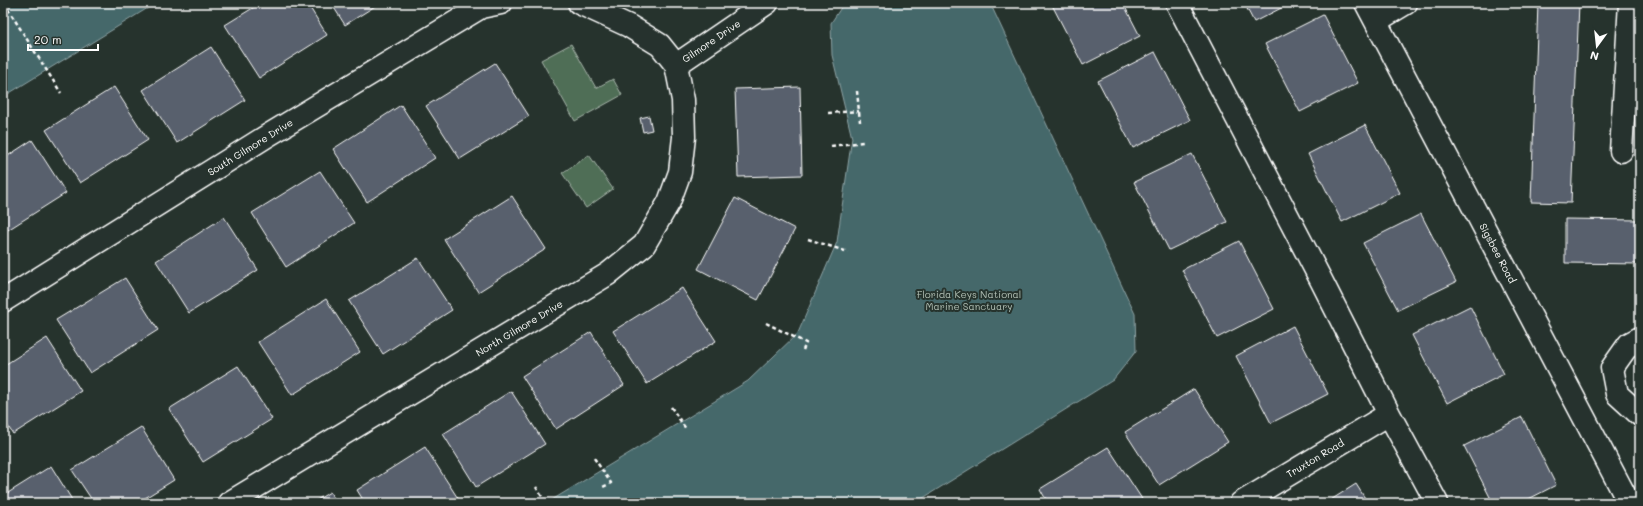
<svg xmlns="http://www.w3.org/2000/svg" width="1643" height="506" font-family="Mali,sans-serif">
<rect width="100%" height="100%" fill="#26332d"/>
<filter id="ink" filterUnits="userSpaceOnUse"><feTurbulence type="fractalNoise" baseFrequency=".025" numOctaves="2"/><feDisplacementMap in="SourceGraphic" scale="8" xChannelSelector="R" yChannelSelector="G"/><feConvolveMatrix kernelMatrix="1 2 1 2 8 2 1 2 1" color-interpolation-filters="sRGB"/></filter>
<g filter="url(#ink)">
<path fill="#506e57" stroke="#a8b6ab" d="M571,44L596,88L613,79L622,95L575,121L541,60Z
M589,155L613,189L586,208L562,173Z"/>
<path fill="#44686a" stroke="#8fa4a6" d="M3,3H156L3,97Z
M844,3H990L1135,314L1136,351L1113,380L915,503H547L748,381L798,333L837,242L851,144L852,138L832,55L831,23Z"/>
<path fill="#58606d" stroke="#fff" d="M261,3H307L327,35L259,78L225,25Z
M331,3H380L345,25Z
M1051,3H1123L1140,36L1083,65Z
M1244,3H1291L1254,22Z
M1538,3H1579L1571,203L1531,202Z
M1323,15L1358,83L1300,112L1265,44Z
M211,47L245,100L177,143L143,90Z
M1155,52L1190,120L1133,148L1098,81Z
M495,63L529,116L460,159L426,106Z
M114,87L148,140L80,183L46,130Z
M800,87L802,175L738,177L735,89Z
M401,105L435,158L367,202L333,149Z
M649,116L652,130L643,132L640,118Z
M1365,125L1400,193L1342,222L1308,154Z
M32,140L66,193L3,233V159Z
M1192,154L1227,222L1169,250L1134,182Z
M320,171L354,223L286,267L252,213Z
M512,196L546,249L478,292L444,239Z
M735,198L795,229L758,300L698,269Z
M1421,214L1456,282L1398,310L1363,243Z
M224,217L258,270L189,313L156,261Z
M1565,219L1640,220V264L1565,263Z
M1239,241L1274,309L1217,338L1182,270Z
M418,258L452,310L383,354L349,301Z
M125,278L158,330L90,373L56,320Z
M682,288L716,341L647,384L613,331Z
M326,299L360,352L292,395L258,342Z
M1470,306L1504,374L1447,403L1412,335Z
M1293,326L1328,394L1271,423L1236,356Z
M591,332L624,385L556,429L522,376Z
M47,338L81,391L13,434L3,419V366Z
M238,366L272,419L203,462L169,409Z
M1194,389L1228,442L1159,485L1125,432Z
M511,391L545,444L476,487L443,434Z
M1522,417L1556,485L1521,503H1493L1464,446Z
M141,427L174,480L137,503H94L72,470Z
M425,447L459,500L455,503H365L357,490Z
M1108,447L1142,499L1136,503H1048L1040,489Z
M51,466L74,503H3V496Z
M1356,484L1368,503H1326Z
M330,492L337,503H312Z"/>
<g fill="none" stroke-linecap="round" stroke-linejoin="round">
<defs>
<path id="minor" d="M1177,3L1321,280L1389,414L1437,503
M1366,3L1629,503
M1376,21L1406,3
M676,65L767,3
M1621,151L1630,3
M3,301L267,136L481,7L501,3
M1640,338L1629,344L1612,368L1617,394L1640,415
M229,503L608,274L644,245L669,202L680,172L684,137L683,100L676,65L660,45L629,26L579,3
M1241,503L1389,414"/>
</defs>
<use href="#minor" stroke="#fff" stroke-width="25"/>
<path stroke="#fff" stroke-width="2.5" stroke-dasharray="4 3" stroke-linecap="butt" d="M4,3L61,93
M857,91L860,122
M828,113L859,111
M831,146L863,142
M808,239L848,252
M766,323L806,343L803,350
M671,407L686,429
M594,458L611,483L603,487
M536,487L546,503"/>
<use href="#minor" stroke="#26332d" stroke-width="22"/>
</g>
</g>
<g text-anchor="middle" stroke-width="4" stroke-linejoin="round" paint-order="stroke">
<g font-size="10" fill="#fff" stroke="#26332d">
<text transform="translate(711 41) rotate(-34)" y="4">Gilmore Drive</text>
<text transform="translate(250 147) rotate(-32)" y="4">South Gilmore Drive</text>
<text transform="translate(1498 253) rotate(62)" y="4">Sigsbee Road</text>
<text transform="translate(519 328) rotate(-31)" y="4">North Gilmore Drive</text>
<text transform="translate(1315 458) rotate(-31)" y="4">Truxton Road</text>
</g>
<g font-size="10" fill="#b0beb3" stroke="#26332d">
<text x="969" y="298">Florida Keys National<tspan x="969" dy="12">Marine Sanctuary</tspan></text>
</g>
</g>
<rect width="1643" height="506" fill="none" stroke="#26332d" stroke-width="16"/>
<rect x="8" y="8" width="1627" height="490" fill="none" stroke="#fff" stroke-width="1.5" filter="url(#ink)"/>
<g transform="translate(1597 46) rotate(195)" stroke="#26332d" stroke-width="3" paint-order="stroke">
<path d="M0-3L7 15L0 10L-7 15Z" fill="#ffffff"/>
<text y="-6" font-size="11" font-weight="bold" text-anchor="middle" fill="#ffffff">N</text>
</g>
<path d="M28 44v6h70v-6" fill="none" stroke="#ffffff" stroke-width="2"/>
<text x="34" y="44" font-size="12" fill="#ffffff" stroke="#26332d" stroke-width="3" paint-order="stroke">20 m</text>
</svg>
